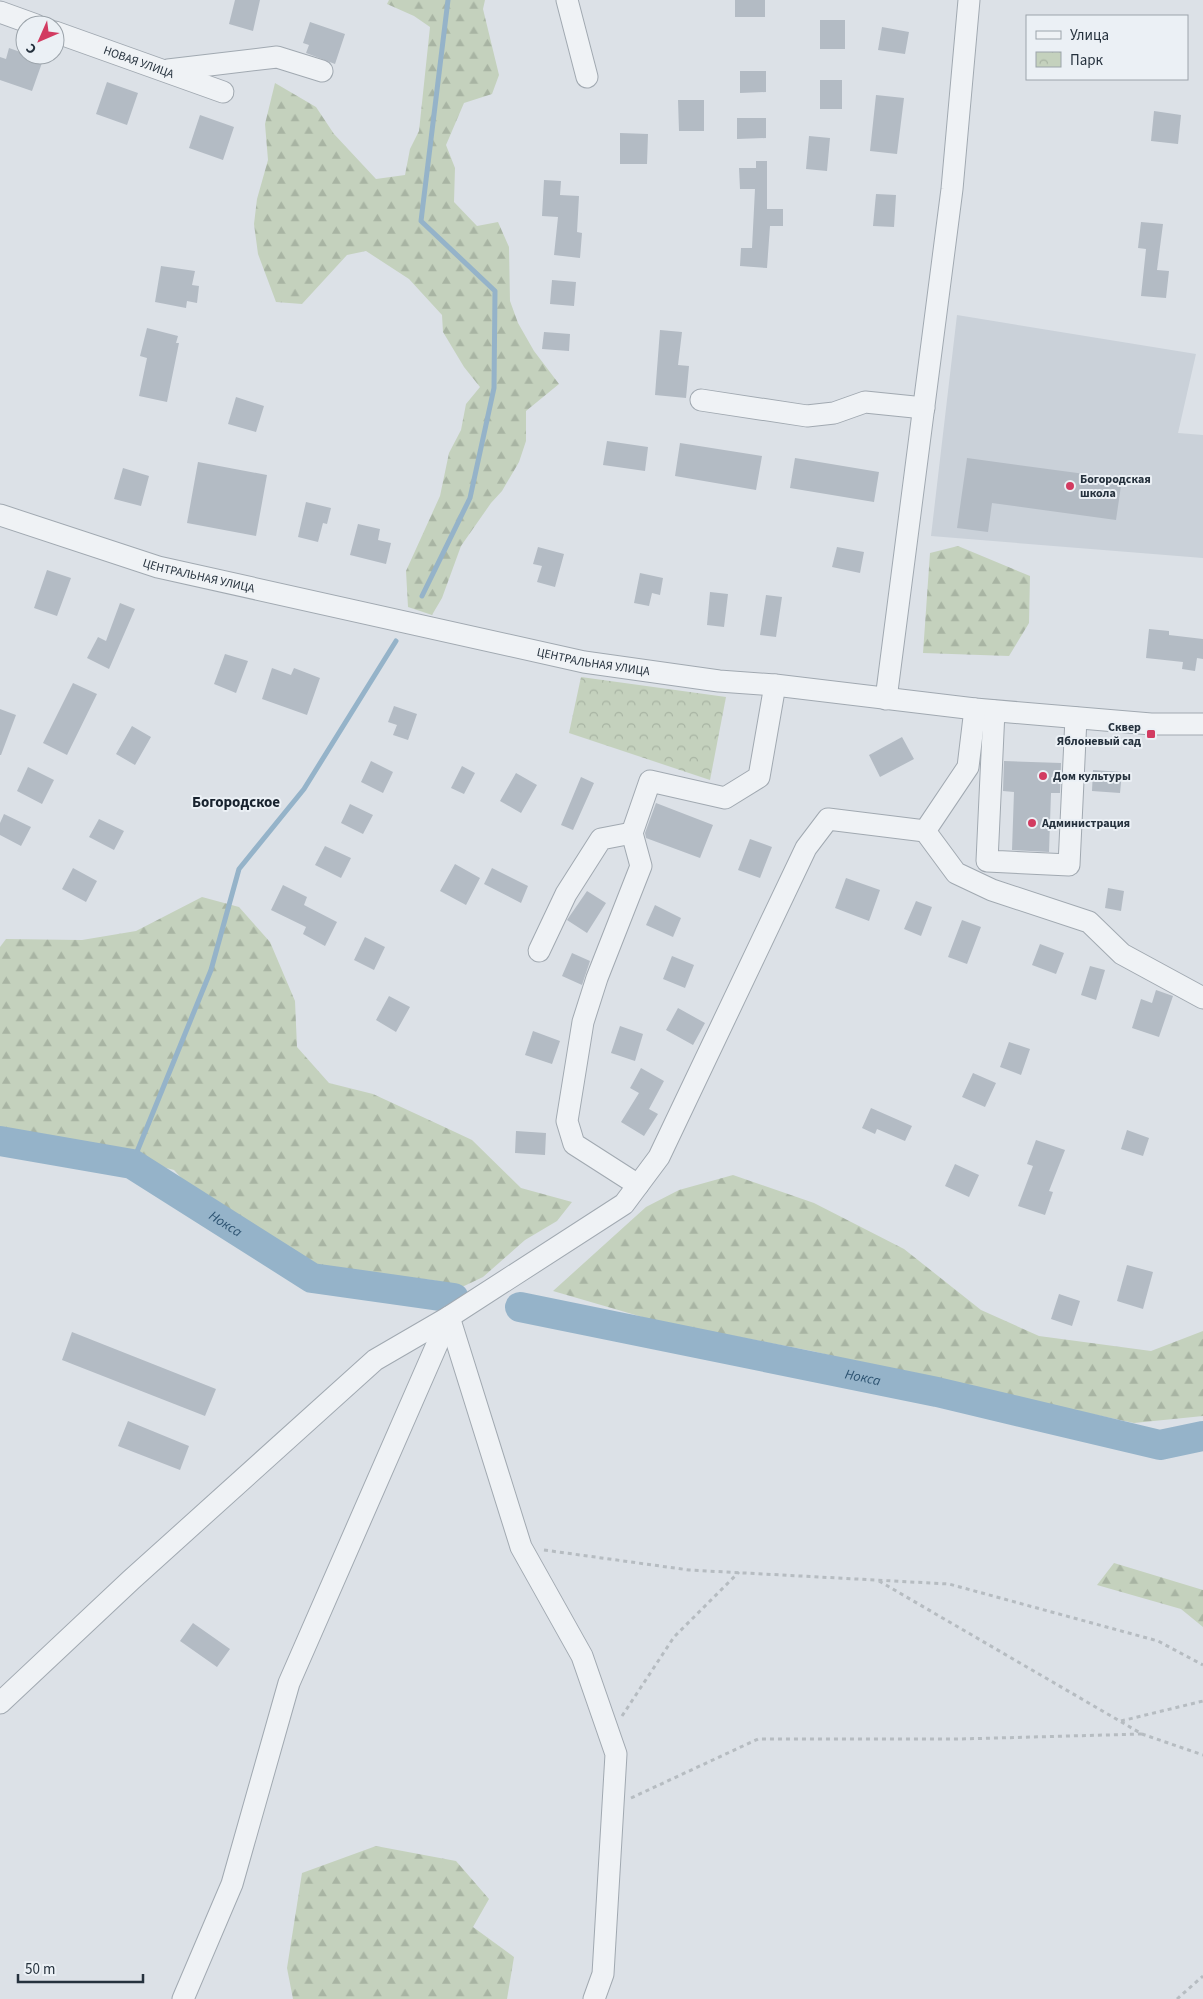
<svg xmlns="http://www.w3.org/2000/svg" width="1203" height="1999" font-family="'Source Sans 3',sans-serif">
<defs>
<pattern id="forest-firs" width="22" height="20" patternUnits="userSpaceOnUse" patternTransform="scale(1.25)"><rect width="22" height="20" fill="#c4d1bd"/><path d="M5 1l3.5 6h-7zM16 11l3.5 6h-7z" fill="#a8b4a3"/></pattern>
<pattern id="park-crowns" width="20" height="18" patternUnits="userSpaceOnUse" patternTransform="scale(1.25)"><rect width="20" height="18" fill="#c4d1bd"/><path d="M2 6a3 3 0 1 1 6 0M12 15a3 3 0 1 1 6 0" fill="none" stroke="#a8b4a3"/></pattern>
</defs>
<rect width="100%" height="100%" fill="#dce1e7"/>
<path fill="#cad1d9" d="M957,315L1196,354L1178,433L1203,435V558L931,536Z"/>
<path fill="url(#forest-firs)" d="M389,0H485L483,9L499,75L492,94L464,103L446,145L455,168L454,202L477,226L498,222L509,247L510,301L518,323L534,351L559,384L526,411V441L519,462L502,491L491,503L461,546L442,598L432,615L408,607L406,571L440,496L449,453L461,430L466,404L480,387L464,367L443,332L442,315L409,279L366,251L347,255L302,304L276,302L258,254L254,224L257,199L268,160L265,124L275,83L316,107L334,134L376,179L405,175L410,149L419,131L430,27L414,16L387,4Z
M958,546L1030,576L1029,623L1009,656L923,653L930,553Z
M202,897L239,907L270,942L295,1001L297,1047L329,1083L373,1094L440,1125L472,1140L521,1188L572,1202L557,1221L525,1240L483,1277L462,1287L432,1280L322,1268L271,1240L195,1193L174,1170L118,1155L0,1131V947L6,939L82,940L136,931Z
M733,1175L814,1203L904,1249L981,1310L1039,1336L1151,1351L1203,1331V1416L1134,1423L928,1379L812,1351L656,1321L553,1291L646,1207L679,1190Z
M1114,1563L1203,1590V1627L1181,1609L1097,1585Z
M376,1846L456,1861L489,1899L473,1927L514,1957L507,1999H293L287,1968L302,1873Z"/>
<path fill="url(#park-crowns)" d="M581,677L726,697L710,780L569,733Z"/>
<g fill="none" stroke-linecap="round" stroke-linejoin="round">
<path stroke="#95b3c9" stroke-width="5" d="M422,596L470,498L494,388L495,291L421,221L448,0
M132,1164L211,970L239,869L304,789L396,641"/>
<g stroke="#95b3c9" stroke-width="30">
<path id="s1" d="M0,1141L132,1164L312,1278L454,1298"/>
<path id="s2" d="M520,1307L937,1392L1160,1445L1203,1436"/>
</g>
</g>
<path fill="#b3bbc4" d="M235,0H260L253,31L229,24Z
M735,0H765V17H735Z
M820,20H845V49H820Z
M310,22L345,34L335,64L306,53L309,45L303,43Z
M882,27L909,32L905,54L878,50Z
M9,48L43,60L32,91L0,80V57L6,59Z
M740,71H766V92L740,93Z
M820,80H842V109H820Z
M107,82L138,93L127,125L96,114Z
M876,95L904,98L897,154L870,151Z
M678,100H704V131H679Z
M1154,111L1181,115L1178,144L1151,141Z
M200,115L234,127L223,160L189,148Z
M737,118H766V138L737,139Z
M620,133L648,134L647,164H620Z
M809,136L830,138L827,171L806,169Z
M756,161H767V209H783V226H770L767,268L740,266L741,248H752L755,189H740L739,168H756Z
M544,180L561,181L560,195L579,196L577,232L582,233L580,258L554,255L558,217L542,216Z
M876,194L896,195L894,227L873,226Z
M1141,222L1163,224L1157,270L1169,271L1166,298L1141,296L1146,249L1138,248Z
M161,266L195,271L192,285L199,286L197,303L187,301L186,308L155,302Z
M552,280L576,282L574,306L550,304Z
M147,328L178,336L176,343H179L167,402L139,396L147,358L140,356Z
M660,330L682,332L678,365L689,366L686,398L655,395Z
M544,332L570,334L569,351L542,349Z
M236,397L264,406L256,432L228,424Z
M607,441L648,447L645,471L603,465Z
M680,443L762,456L756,490L675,476Z
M795,458L879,472L874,502L790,488Z
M967,458L1122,479L1116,520L992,503L988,532L957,528Z
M198,462L267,475L256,536L187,523Z
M123,468L149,476L141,506L114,499Z
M306,502L331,508L327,524L323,523L318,542L298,537Z
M358,524L380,529L378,540L391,543L386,564L350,555Z
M538,547L564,554L555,587L537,582L542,566L533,564Z
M837,547L864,552L860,573L832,567Z
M47,570L71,578L57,616L34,608Z
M640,573L663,578L660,595L652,593L649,606L634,603Z
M710,592L728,594L724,627L707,625Z
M766,595L782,597L776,637L760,635Z
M120,603L135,609L109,669L87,658L98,637L106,641Z
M1149,629L1169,631V635L1203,639V659L1197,658L1195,671L1182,669L1183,662L1146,658Z
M225,654L248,661L236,693L214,684Z
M272,668L291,675L294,668L320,678L307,715L262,699Z
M73,683L97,694L67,755L43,743Z
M394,706L417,714L408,740L393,735L397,725L388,722Z
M0,709L16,715L1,755H0Z
M132,726L151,737L135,765L116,754Z
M902,737L914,759L880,777L869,755Z
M371,761L393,772L383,793L361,782Z
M1004,761L1061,763L1060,793H1051L1049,852L1012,850L1014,792L1003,791Z
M462,766L475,773L464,794L451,788Z
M28,767L54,780L42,804L17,791Z
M1093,770L1122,772L1120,793L1092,791Z
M516,773L537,785L521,813L500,801Z
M581,777L594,783L573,830L561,825Z
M656,803L713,825L700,858L646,838L645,833Z
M350,804L373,815L363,834L341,823Z
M4,814L31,827L21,846L0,835V823Z
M99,819L124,831L114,850L89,837Z
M750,839L772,847L760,878L738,870Z
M325,846L351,858L341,878L315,865Z
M455,864L480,878L466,905L440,891Z
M73,868L97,881L86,902L62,889Z
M492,868L528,886L521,903L484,884Z
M846,878L880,890L869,921L835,908Z
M283,885L307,897L304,905L337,922L325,946L303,934L306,927L271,910Z
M1108,888L1124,891L1121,911L1105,908Z
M587,891L606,903L587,933L567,920Z
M916,901L932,907L921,936L904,929Z
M655,905L681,918L673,937L646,925Z
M962,920L981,927L967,964L948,957Z
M365,937L385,947L374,970L354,960Z
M1040,944L1064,953L1056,974L1032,965Z
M572,953L590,961L582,985L562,976Z
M672,956L694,965L685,988L663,979Z
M1090,966L1105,970L1096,1000L1081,995Z
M1156,990L1173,996L1159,1037L1132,1028L1141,999L1152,1003Z
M389,996L410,1007L396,1032L376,1020Z
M678,1008L705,1023L693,1045L666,1030Z
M620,1026L643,1034L635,1061L611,1053Z
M533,1031L560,1041L552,1064L525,1055Z
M1009,1042L1030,1049L1021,1075L1000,1067Z
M641,1068L664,1081L649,1109L658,1114L644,1136L621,1122L639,1093L630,1088Z
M973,1073L996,1083L985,1107L962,1097Z
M871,1108L912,1126L905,1141L877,1129L875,1134L862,1128Z
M1127,1130L1149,1138L1143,1156L1121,1149Z
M516,1131L546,1133L545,1155L515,1153Z
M1036,1140L1065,1150L1049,1191L1053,1192L1045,1215L1018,1206L1033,1166L1027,1164Z
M955,1164L979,1175L969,1197L945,1186Z
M1127,1265L1153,1272L1143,1309L1117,1301Z
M1059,1294L1080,1301L1072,1326L1051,1319Z
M72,1332L216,1389L205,1416L62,1360Z
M128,1421L189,1446L180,1470L118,1446Z
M193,1623L230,1649L217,1667L180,1641Z"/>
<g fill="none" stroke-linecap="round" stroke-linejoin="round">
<defs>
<g id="minor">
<path d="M567,0L587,77"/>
<path d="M0,12L36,25"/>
<path id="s3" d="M55,32L223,92"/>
<path d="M168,70L277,57L322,71"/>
<path d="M701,400L807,416L834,413L865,402L924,408"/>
<path id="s4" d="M0,515L158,567L584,662L719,681L775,685L975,709L1151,724H1203"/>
<path d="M886,699L952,189L969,0"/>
<path d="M994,711L987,861L1069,865L1076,718"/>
<path d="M925,831L956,873L992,890L1089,922L1122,954L1203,998"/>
<path d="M539,951L566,894L601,839L632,833"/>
<path d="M638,1185L574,1144L567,1121L583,1022L597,978L641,866L632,833L650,781L725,798L759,777L775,685"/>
<path d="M0,1703L131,1580L375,1360L449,1317L521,1547L582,1656L616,1754L603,1974L594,1999"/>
<path d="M183,1999L232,1884L289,1683L449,1317L624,1204L659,1157L806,848L828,819L925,831L968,767L975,709"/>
</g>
</defs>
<use href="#minor" stroke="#a1a9b1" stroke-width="23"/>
<path stroke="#b6bcc1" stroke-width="3" stroke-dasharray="4 4" stroke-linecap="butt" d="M544,1550L689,1570L949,1584L1158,1641L1203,1665
M879,1581L1142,1734L1203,1755
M622,1716L674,1637L739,1572
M1121,1721L1203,1701
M631,1798L758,1739H960L1142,1734
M1177,1999L1203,1976"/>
<use href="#minor" stroke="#eff2f5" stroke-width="21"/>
</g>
<g fill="#d23b61" stroke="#ebf0f5" stroke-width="2">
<circle cx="1070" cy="486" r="5"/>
<rect x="1146" y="729" width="10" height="10" rx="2.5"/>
<circle cx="1043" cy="776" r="5"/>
<circle cx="1032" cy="823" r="5"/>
</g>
<g text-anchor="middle" stroke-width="4" stroke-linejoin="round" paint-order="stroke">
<g font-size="12" fill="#25313d" stroke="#ebf0f5">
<text dy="4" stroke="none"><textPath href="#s3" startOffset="89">НОВАЯ УЛИЦА</textPath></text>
<text dy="4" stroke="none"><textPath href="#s4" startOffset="208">ЦЕНТРАЛЬНАЯ УЛИЦА</textPath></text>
<text dy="4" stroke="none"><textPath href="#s4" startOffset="612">ЦЕНТРАЛЬНАЯ УЛИЦА</textPath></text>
</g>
<g font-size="12" font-weight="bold" fill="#25313d" stroke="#ebf0f5" text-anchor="start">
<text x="1080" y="483">Богородская<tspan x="1080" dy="14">школа</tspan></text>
<text x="1141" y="731" text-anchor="end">Сквер<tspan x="1141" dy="14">Яблоневый сад</tspan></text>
<text x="1053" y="780">Дом культуры</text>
<text x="1042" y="827">Администрация</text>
</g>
<g font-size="14" font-style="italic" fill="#2e5472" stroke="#ebf0f5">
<text dy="5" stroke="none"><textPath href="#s1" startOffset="245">Нокса</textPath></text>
<text dy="5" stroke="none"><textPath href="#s2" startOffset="350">Нокса</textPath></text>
</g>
<g font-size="15" font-weight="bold" fill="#18222e" stroke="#ebf0f5">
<text x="236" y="807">Богородское</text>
</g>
</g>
<rect x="1026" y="15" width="162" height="65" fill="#ebf0f5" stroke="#9ca4ab"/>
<rect x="1036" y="31" width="25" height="8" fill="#eff2f5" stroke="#9ca4ab"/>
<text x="1070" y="40" font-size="15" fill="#25313d">Улица</text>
<rect x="1036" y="52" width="25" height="15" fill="url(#park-crowns)" stroke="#9ca4ab"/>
<text x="1070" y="65" font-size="15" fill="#25313d">Парк</text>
<g transform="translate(40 40) rotate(225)"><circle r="24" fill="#ebf0f5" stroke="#9ca4ab"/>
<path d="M0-4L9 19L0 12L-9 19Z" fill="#d23b61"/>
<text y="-8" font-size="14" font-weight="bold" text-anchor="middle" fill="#25313d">С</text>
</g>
<path d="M18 1974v8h125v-8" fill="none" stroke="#25313d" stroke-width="2.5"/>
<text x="25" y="1974" font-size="15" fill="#25313d" stroke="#ebf0f5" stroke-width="4" paint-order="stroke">50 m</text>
</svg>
